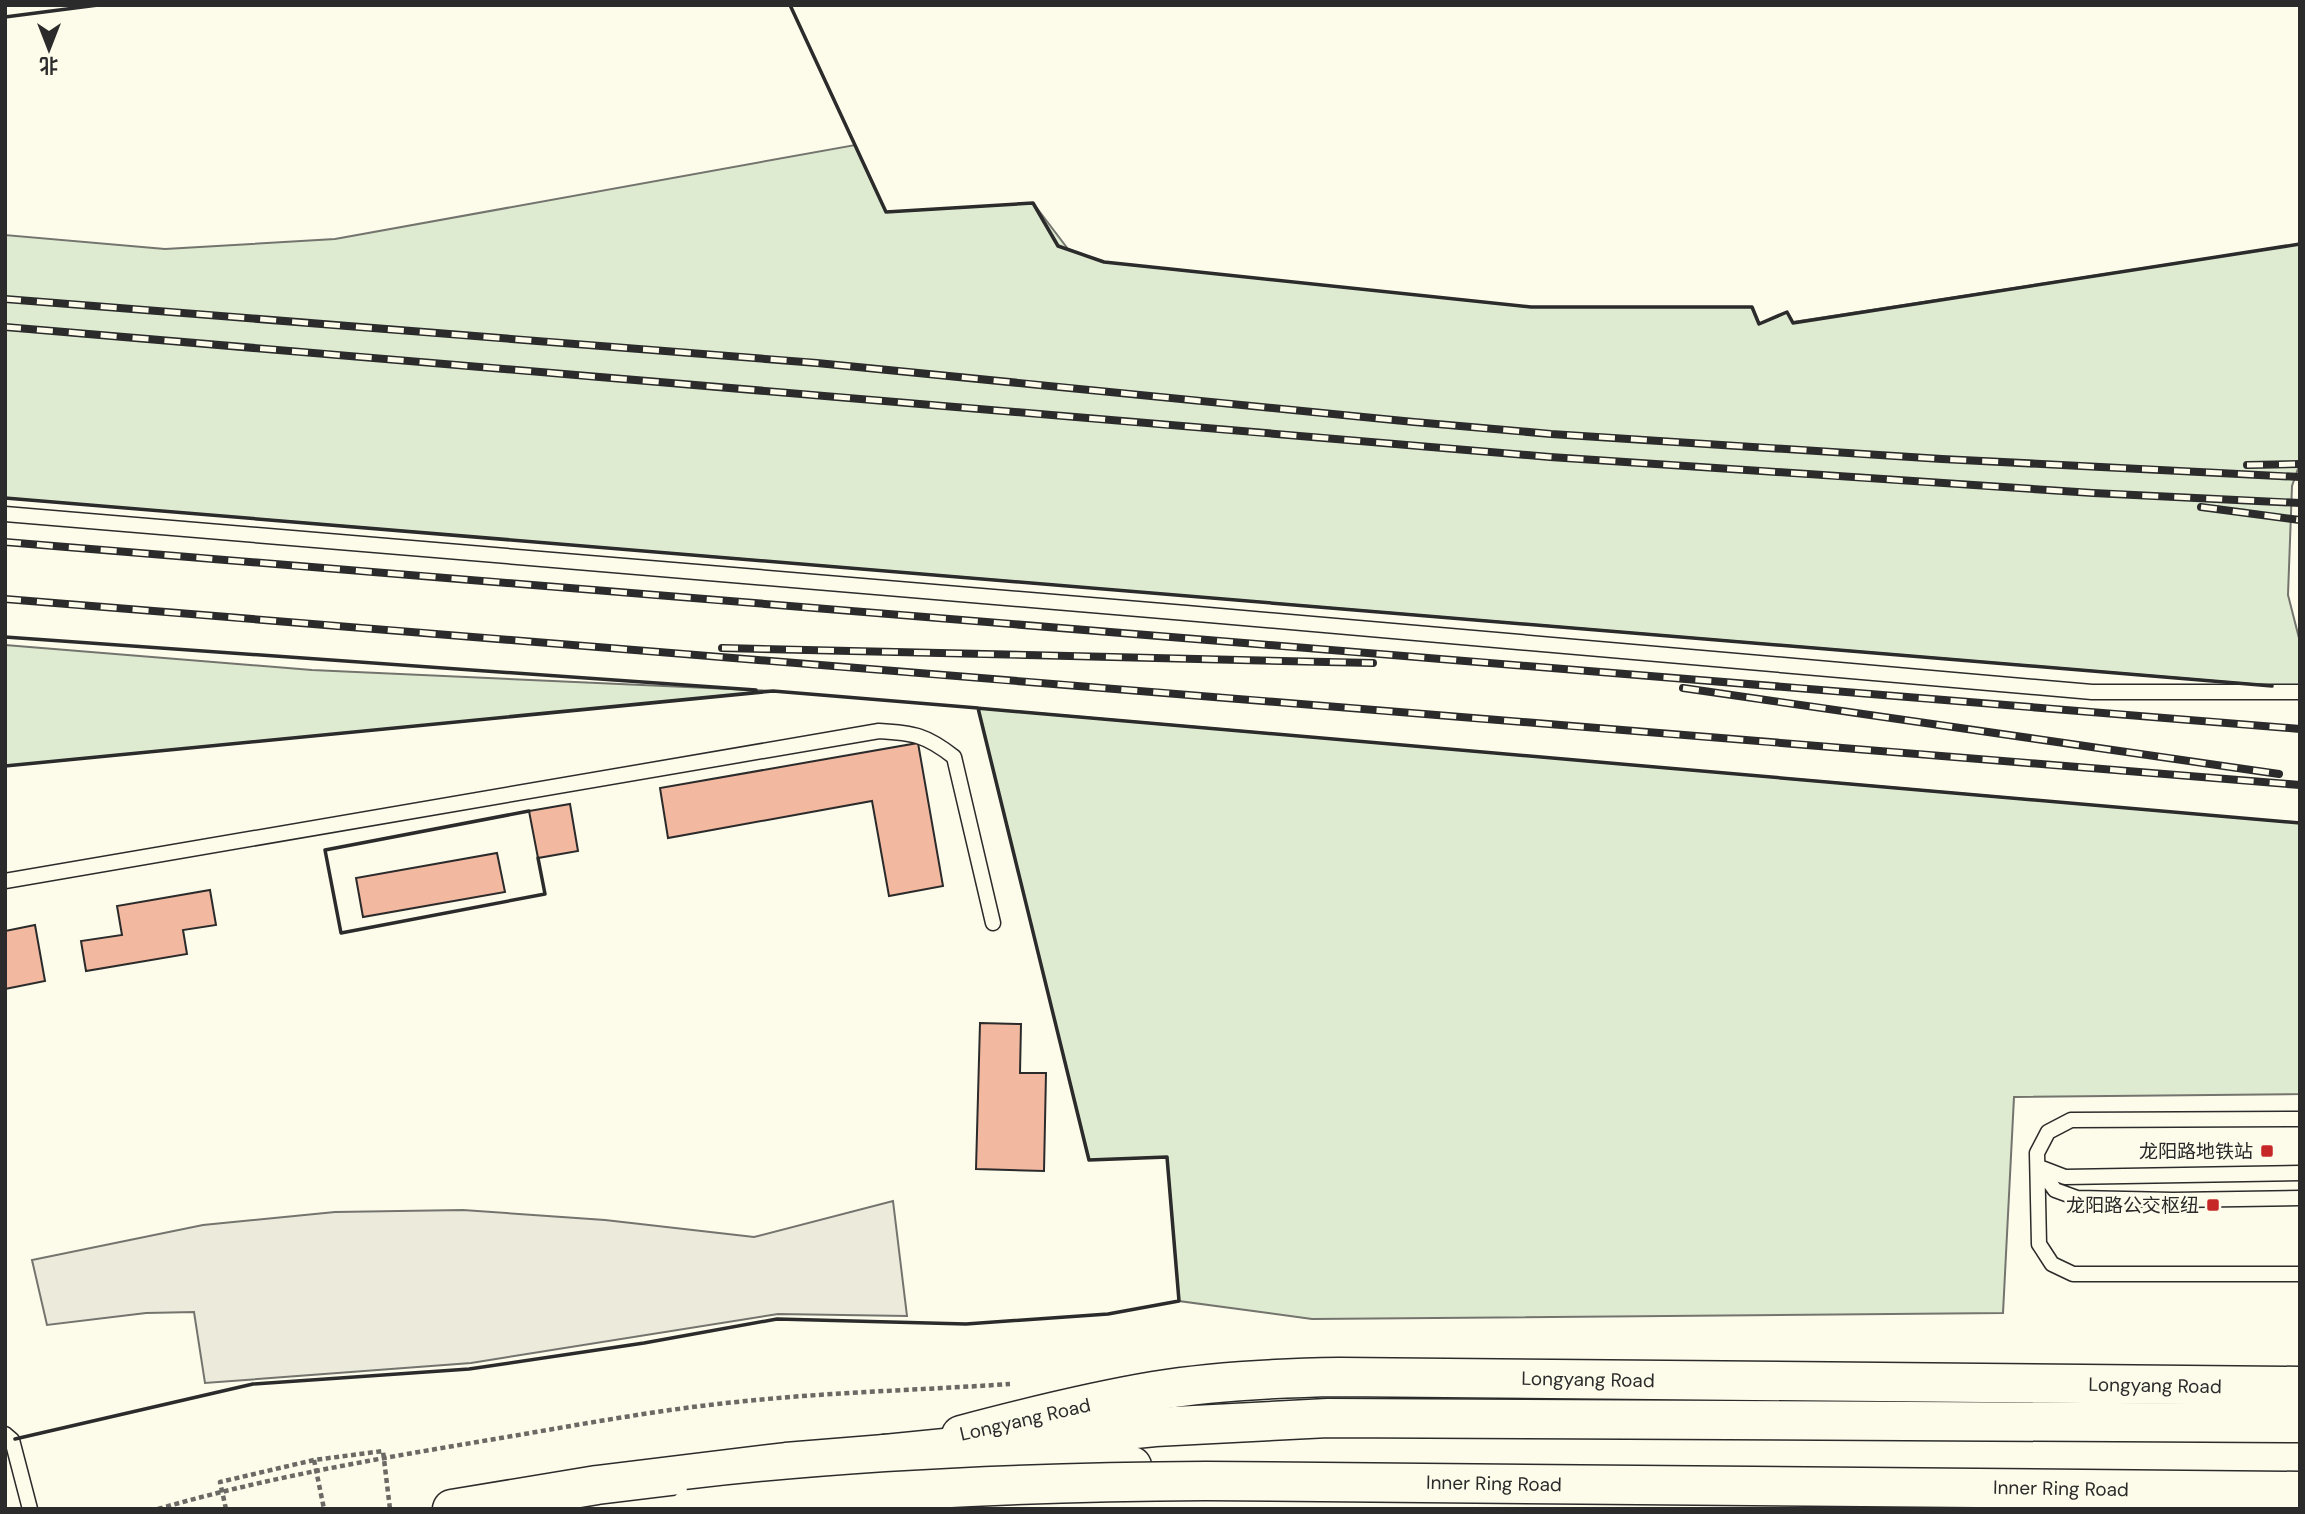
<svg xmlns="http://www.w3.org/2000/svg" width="2305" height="1514" font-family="'DM Sans','Noto Sans SC',sans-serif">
<rect width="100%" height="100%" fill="#fdfbea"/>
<path fill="#deebd1" stroke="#74746e" stroke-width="2" d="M855,145L886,212L1033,203L1068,249L1104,262L1531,307H1752L1759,324L1787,312L1793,322L2300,244V463L2292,486L2288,595L2300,642V688L5,498V235L165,249L335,239Z
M5,645L312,670L773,691L5,766Z
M978,708L2300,823V1094L2014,1097L2003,1313L1312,1319L1179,1301L1167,1157L1089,1160Z"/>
<path fill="#eceadb" stroke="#74746e" stroke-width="2" d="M893,1201L907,1316L778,1314L471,1363L205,1383L194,1312L146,1313L47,1325L32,1260L203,1225L335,1212L463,1210L605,1220L754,1237Z"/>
<path fill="#f2b8a0" stroke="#2b2b2b" stroke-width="2" d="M918,743L943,886L889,896L872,801L668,838L660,788Z
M570,804L578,851L538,858L529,811Z
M497,853L505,892L363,917L356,878Z
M210,890L216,925L183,930L187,954L86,971L81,941L122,935L117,906Z
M35,925L45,981L5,989V931Z
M980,1023L1021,1024L1020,1073H1046L1044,1171L976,1169Z"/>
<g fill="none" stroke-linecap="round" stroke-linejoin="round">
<defs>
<path id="lane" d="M5,514L1186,613L2092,692H2300
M5,881L879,731C914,733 926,735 954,757L993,923
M2300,1119L2071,1120L2048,1132L2037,1153L2039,1244L2052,1264L2073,1274H2300
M2038,1166L2055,1190L2077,1198L2173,1200L2300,1198
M2039,1167L2065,1177L2300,1173
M5,1434L12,1440L30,1509"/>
<path id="primary" d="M961,1435C1025,1418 1089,1402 1154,1391C1215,1381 1277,1378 1340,1377L2300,1386
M452,1509L597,1485L786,1462L885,1454L1132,1466"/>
<path id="highway" d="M885,1454L1155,1427L1328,1418L2300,1423"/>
</defs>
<use href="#lane" stroke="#2b2b2b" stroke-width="17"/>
<use href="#primary" stroke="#2b2b2b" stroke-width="41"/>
<use href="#highway" stroke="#2b2b2b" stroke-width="41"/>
<path stroke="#6a6964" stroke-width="4.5" stroke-dasharray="5 3.5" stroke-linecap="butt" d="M158,1509C268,1477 382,1458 495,1439C578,1425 661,1409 746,1401C833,1392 922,1390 1010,1384
M226,1509L220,1482L314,1460L383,1451L390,1509"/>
<use href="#lane" stroke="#fdfbea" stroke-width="14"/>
<use href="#primary" stroke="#fdfbea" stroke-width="38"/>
<use href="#highway" stroke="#fdfbea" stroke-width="38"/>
<defs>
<path id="rail" d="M5,299L817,363L1414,422L1551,434L1942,459L2300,477
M5,327L1550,457L2093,493L2300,503
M2247,465L2300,464
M2201,507L2300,520
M5,542L2300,729
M5,599L2300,785
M722,648L1373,663
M1683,688L2279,774"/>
</defs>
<use href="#rail" stroke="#2b2b2b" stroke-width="8"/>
<use href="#rail" stroke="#fdfbea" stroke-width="5" stroke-dasharray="16" stroke-linecap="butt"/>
<defs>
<path id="highway-bridge" d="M689,1509C861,1489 1034,1482 1206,1481L2300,1491"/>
</defs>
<use href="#highway-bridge" stroke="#2b2b2b" stroke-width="41" stroke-linecap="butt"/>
<path stroke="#6a6964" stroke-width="4.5" stroke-dasharray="5 3.5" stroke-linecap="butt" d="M314,1460L324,1509"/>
<use href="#highway-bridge" stroke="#fdfbea" stroke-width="38"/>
<path stroke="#2b2b2b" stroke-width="3.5" d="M790,5L886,212L1033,203L1058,246L1104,262L1531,307H1752L1759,324L1787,312L1793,323L2300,244
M5,17L98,5
M5,498L2272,686
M5,637L756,690
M976,708L2300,823
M5,766L773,691L978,708L1089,1160L1167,1157L1179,1301L1108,1314L966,1324L777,1319L644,1343L469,1369L253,1384L15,1439
M529,811L325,850L341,933L545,894L538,858"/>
</g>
<g fill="#c62828" stroke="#fdfbea" stroke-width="2.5">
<rect x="2260" y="1144" width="14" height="14" rx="3.5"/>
<rect x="2206" y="1198" width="14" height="14" rx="3.5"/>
</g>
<g text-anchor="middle" stroke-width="5" stroke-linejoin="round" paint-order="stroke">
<g font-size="19" fill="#2b2b2b" stroke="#fdfbea" text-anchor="end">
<text x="2253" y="1158">龙阳路地铁站</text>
<text x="2199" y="1212">龙阳路公交枢纽</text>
</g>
<g font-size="19" fill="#2b2b2b" stroke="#fdfbea">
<text transform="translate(1588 1379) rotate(1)" y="7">Longyang Road</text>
<text transform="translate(2155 1385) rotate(1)" y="7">Longyang Road</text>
<text transform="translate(1025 1419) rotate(-13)" y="7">Longyang Road</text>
<text transform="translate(1494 1483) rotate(1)" y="7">Inner Ring Road</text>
<text transform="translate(2061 1488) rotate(1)" y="7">Inner Ring Road</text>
</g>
</g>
<rect width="2305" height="1514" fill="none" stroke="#2b2b2b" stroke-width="14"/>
<g transform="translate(49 49) rotate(180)" stroke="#fdfbea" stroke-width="5" paint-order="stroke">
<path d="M0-5L12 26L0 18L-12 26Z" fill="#2b2b2b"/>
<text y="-10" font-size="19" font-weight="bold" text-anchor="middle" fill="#2b2b2b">北</text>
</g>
</svg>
